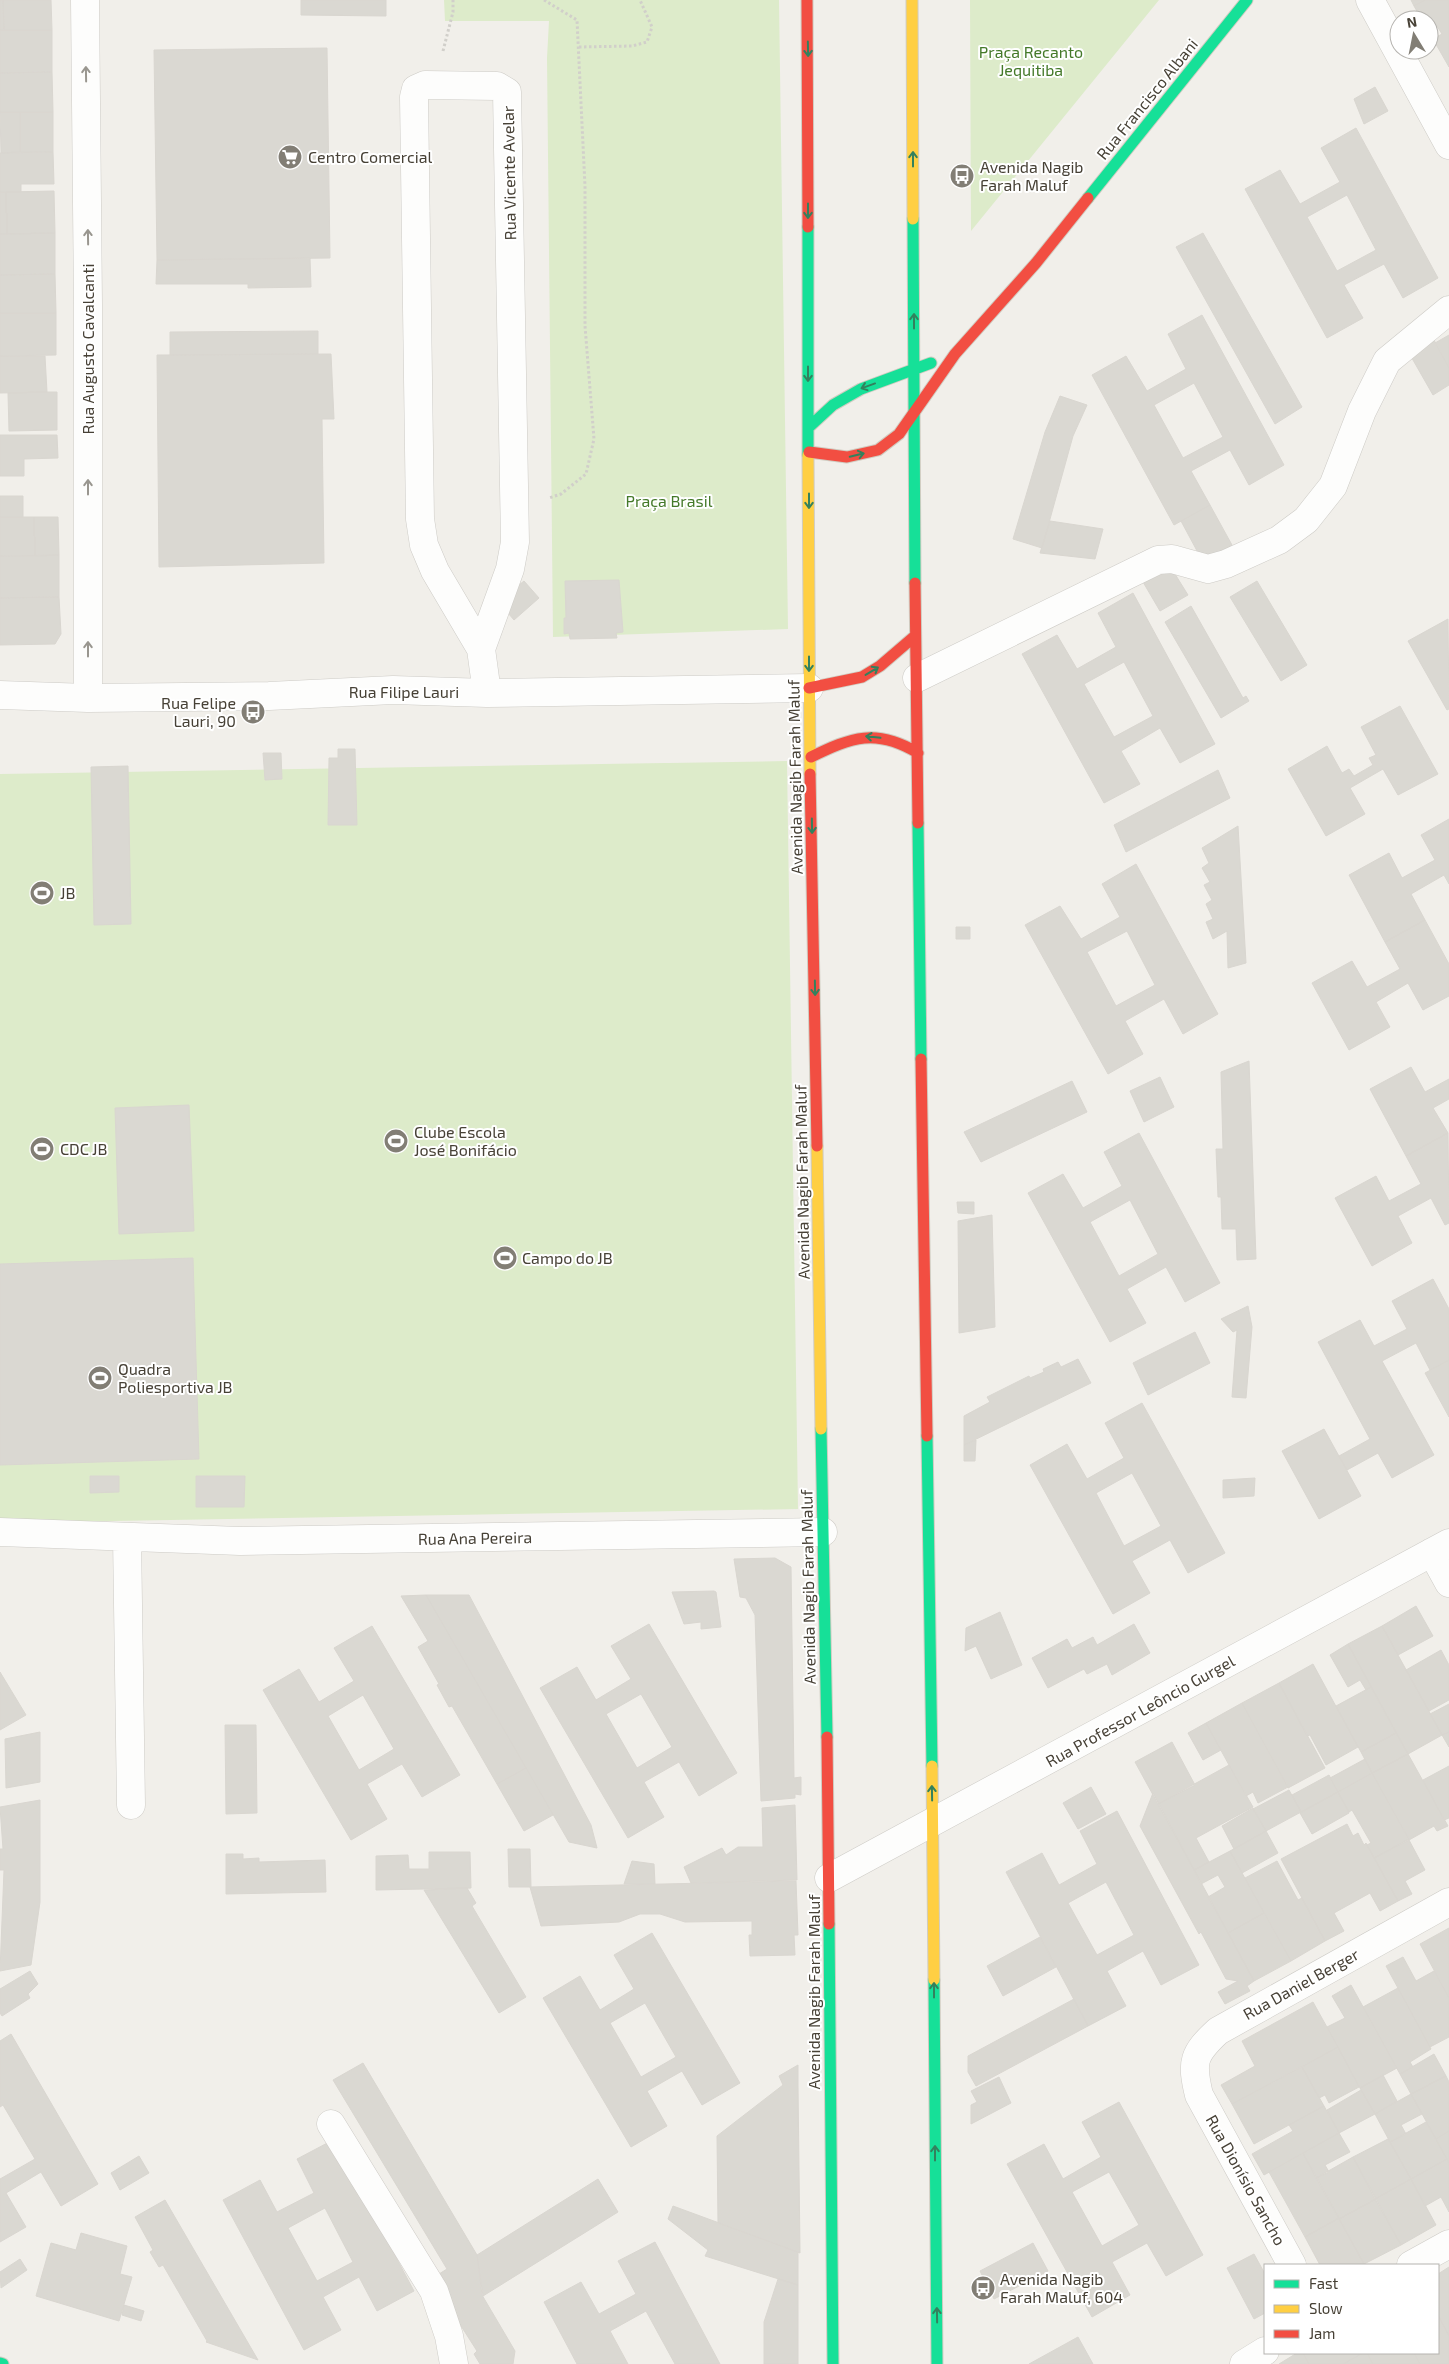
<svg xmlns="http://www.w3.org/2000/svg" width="1449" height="2364" font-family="'Exo 2',sans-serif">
<rect width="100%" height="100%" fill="#f1efea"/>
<path fill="#ddebca" d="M444,0H779L788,629L553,637L547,58L549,21H445Z
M970,0H1159L971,231Z
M787,761L798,1509L0,1523V774Z"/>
<path fill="#dad8d2" stroke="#d9d6d0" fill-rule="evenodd" d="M0,0H3L4,30H0Z
M3,0H51L52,30H4Z
M301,0H386V16L301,15Z
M1411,0H1425L1414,6Z
M1425,0H1449V67L1433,39L1442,34L1435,23L1429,27V20H1422L1414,6Z
M0,30H52V72L0,73Z
M327,48L330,258L157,260L154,50Z
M52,72L53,112H0V73Z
M1375,87L1388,111L1364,124L1354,99Z
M0,112H20V152L1,153Z
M20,112H53V152H20Z
M1356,128L1438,278L1403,298L1384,264L1344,285L1363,318L1327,338L1245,189L1280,170L1300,204L1340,182L1321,148ZM1347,195L1376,250L1337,271L1307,217Z
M53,152L54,184H21V192H0V153Z
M54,191L55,233L7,234L6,192Z
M0,192H6L7,234H0Z
M55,233V274L0,275V234Z
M1203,233L1302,407L1275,424L1176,247Z
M310,258L311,287L248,288V284H156L157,260Z
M55,274L56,313H0V275Z
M0,313H56V355L0,356Z
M1202,315L1284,465L1249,485L1230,450L1191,471L1210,505L1174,525L1092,375L1126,356L1147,391L1186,369L1168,334ZM1194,383L1223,437L1183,458L1154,405Z
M318,331V354L170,355V332Z
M1449,335V368L1435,343Z
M1434,340L1449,368V385L1433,395L1409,353Z
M331,354L334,419H322L324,563L159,567L157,355Z
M0,356H45L47,392L0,393Z
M47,392H57V430L9,431L8,393Z
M1060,396L1087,405L1073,436L1042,548L1013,539L1045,432Z
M0,435H57L58,458L24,459V476H0Z
M0,496H23V517H0Z
M1210,505L1232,545L1203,562L1181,521Z
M0,517H34L35,556H0Z
M34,517H58L59,555L35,556Z
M1050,521L1103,529L1095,559L1040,553Z
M59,555V597L0,598V556Z
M1170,566L1188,595L1160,611L1143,582Z
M619,580L623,632L616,633L617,638L570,639L569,633L564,634V618H566L565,581Z
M524,581L539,598L514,620L502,606L509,593Z
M1257,581L1307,665L1281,681L1230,597Z
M1133,593L1215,744L1180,763L1160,728L1121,751L1140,784L1104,803L1022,654L1057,635L1077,669L1116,647L1098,613ZM1124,662L1153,716L1114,737L1084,684Z
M59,597L61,634L55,644L0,645V598Z
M1191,606L1243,698L1246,696L1249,701L1221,718L1165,622Z
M1448,619L1449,709L1447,710L1408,641Z
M1400,706L1438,774L1398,795L1383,769L1350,788L1365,814L1326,836L1288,769L1327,746L1342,773L1349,769L1354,776L1373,765L1369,758L1376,755L1361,727Z
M338,749H355L357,825H328L329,758H338Z
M263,753H281L282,779L265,780Z
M128,766L131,924L94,925L91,767Z
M1218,770L1230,798L1126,852L1114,825Z
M1449,819V884L1444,875L1411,894L1425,920L1385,942L1349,875L1389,853L1402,878L1435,860L1421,835Z
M1238,826L1246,963L1228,968L1227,931L1213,939L1206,922L1213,919L1206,904L1212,900L1204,885L1210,882L1202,868L1209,863L1202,848Z
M1136,864L1218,1014L1183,1034L1164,999L1125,1021L1143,1054L1108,1074L1025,925L1060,906L1081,939L1120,917L1102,884ZM1127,931L1155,985L1116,1006L1087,952Z
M1425,920L1449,964V996L1423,1010L1408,983L1376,1002L1390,1027L1349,1050L1312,983L1352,961L1367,987L1400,969L1385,942Z
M956,927H970V939H956Z
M1249,1061L1256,1259L1237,1260L1236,1229H1222L1221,1197H1218L1216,1149H1223L1221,1072Z
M1411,1067L1425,1092L1449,1079V1099L1433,1108L1448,1133L1406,1156L1370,1089Z
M1160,1077L1174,1107L1144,1122L1130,1091Z
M1072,1081L1087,1112L981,1162L964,1132Z
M189,1105L194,1231L119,1234L115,1108Z
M1139,1133L1220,1283L1185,1302L1166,1267L1127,1289L1146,1323L1110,1342L1028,1193L1063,1174L1083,1208L1122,1186L1104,1152ZM1130,1200L1158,1254L1119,1276L1090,1222Z
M1448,1133L1449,1223L1445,1225L1431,1198L1398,1216L1412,1243L1372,1266L1335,1198L1376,1176L1389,1201L1421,1184L1406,1156Z
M957,1202H974V1214L958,1213Z
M992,1215L995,1327L959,1333L958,1221Z
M193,1258L199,1459L0,1465V1264Z
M1433,1279L1449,1309V1360L1430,1370L1416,1343L1382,1361L1434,1455L1392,1478L1378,1453L1347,1470L1339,1456L1370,1439L1318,1342L1360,1320L1374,1346L1407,1329L1392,1301Z
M1248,1306L1252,1327L1246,1398L1232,1397L1237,1330L1233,1332L1221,1319Z
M1195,1332L1210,1363L1148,1395L1133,1363Z
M1078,1359L1091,1383L964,1445V1416L990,1402L987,1397L1029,1376L1030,1378L1044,1372L1043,1369L1058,1362L1061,1367Z
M1449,1360V1417L1425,1373Z
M1142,1403L1225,1553L1188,1573L1170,1540L1132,1561L1150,1593L1113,1614L1030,1465L1067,1444L1087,1479L1124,1458L1105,1423ZM1132,1473L1161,1526L1124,1546L1096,1493Z
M1324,1429L1361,1496L1319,1519L1282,1451Z
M976,1440L975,1461H964V1445Z
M90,1476H119V1492L90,1493Z
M196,1476H245L244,1507H196Z
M1255,1478L1254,1496L1223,1498V1480Z
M775,1558L791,1567L794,1778L801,1777V1795L795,1794V1798L761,1801L755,1615L746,1598L740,1597L734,1559Z
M714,1591L716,1592L721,1627L701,1629V1622L684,1624L672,1592Z
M426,1595H469L591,1825L597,1848L569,1842Z
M426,1595L526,1768L497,1784L452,1706L449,1707L437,1685L439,1684L418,1647L428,1641L401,1596Z
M1416,1606L1433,1636L1398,1655L1382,1626Z
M1000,1612L1022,1665L991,1679L976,1646L965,1651L966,1628Z
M649,1624L737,1773L699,1796L679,1762L644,1782L664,1817L628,1838L540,1688L577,1667L596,1700L631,1679L611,1646ZM641,1694L672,1747L637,1768L606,1714Z
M1134,1624L1150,1653L1112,1675L1107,1664L1087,1674L1084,1669L1048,1688L1032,1658L1067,1639L1072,1648L1093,1637L1097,1645Z
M372,1626L460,1775L422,1797L402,1764L367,1784L387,1819L351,1840L263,1690L299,1669L319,1702L354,1681L334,1648ZM363,1695L394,1749L359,1770L328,1716Z
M1382,1626L1442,1735L1408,1754L1348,1644Z
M1348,1644L1371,1687L1366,1690L1360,1680L1348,1687L1330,1655Z
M1441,1650L1449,1665V1700L1429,1711L1406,1670Z
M1313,1664L1358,1747L1326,1765L1310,1735L1307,1736L1279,1683Z
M0,1672L26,1715L0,1730Z
M1279,1683L1325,1768L1288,1788L1242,1703Z
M1371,1687L1396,1733L1361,1752L1336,1706Z
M1242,1703L1288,1787L1258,1803L1253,1792L1246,1796L1206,1723Z
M1449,1704V1732L1442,1735L1430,1714Z
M1206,1723L1221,1750L1203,1760L1188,1733Z
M225,1725H256L257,1813L226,1814Z
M40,1732V1782L6,1788L5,1739Z
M1449,1732V1747L1442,1735Z
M1396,1733L1408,1754L1372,1773L1361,1752Z
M1172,1742L1195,1785L1158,1804L1135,1762Z
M1408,1754L1448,1826L1437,1831L1434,1826L1409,1840L1372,1773Z
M1365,1759L1372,1773L1338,1792L1330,1778Z
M1229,1765L1253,1807L1196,1838L1209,1862L1194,1870L1158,1804Z
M1449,1766V1818L1444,1820L1423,1780Z
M526,1768L553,1815L524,1831L497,1784Z
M1372,1773L1409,1839L1374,1858L1367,1845L1371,1843L1352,1810L1349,1812L1338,1792Z
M1329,1775L1338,1792L1301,1812L1292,1795Z
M1091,1787L1106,1814L1078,1829L1063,1803Z
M1289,1790L1301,1812L1266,1831L1253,1809Z
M1338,1792L1349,1813L1312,1834L1300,1813Z
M1153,1793L1254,1981L1247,1986L1250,1991L1225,2004L1218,1992L1238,1981L1226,1979L1201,1932L1199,1934L1140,1826Z
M40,1800V1902L31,1965L0,1971L4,1870H0V1849H3L0,1807Z
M795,1805L797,1880L691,1883L684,1867L722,1848L726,1855L738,1847H763L762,1808Z
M1253,1808L1266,1831L1234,1849L1222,1826Z
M1117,1811L1199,1965L1161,1985L1143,1951L1107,1971L1126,2006L1088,2026L1006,1872L1042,1853L1059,1885L1097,1864L1080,1831ZM1106,1882L1134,1935L1097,1955L1068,1903Z
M1347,1824L1353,1836L1358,1833L1364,1845L1366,1843L1398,1901L1380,1911L1370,1893L1334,1913L1344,1931L1325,1941L1281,1859Z
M1266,1831L1278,1853L1242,1873L1230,1851Z
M1409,1840L1425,1870L1405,1881L1412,1894L1398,1901L1374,1858Z
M508,1849H530L531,1887H509Z
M1230,1851L1264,1913L1228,1933L1208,1897L1225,1887L1218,1875L1201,1884L1194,1870Z
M429,1852H470L471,1888L376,1890V1856L408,1855L409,1869H429Z
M226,1854H243V1859L259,1858V1862L325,1860L326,1892L226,1894Z
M632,1861L654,1864L655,1884H624Z
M1277,1861L1298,1900L1302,1898L1325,1941L1291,1961L1245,1878Z
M796,1881L798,1935H794L795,1955L750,1956L749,1935H752V1921L685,1922L660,1914H640L619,1922L541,1926L530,1887Z
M467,1888L476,1903L472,1906L526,1997L499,2013L424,1890Z
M1264,1913L1291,1961L1254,1981L1228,1933Z
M1449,1928V1998L1420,1944Z
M652,1933L740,2083L702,2105L682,2071L647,2091L667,2126L631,2147L543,1998L580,1976L600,2010L634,1989L614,1955ZM645,2003L676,2057L641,2077L610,2023Z
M1040,1937L1056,1967L1003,1996L987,1966Z
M1403,1957L1416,1981L1434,1971L1449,1998V2037L1430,2047L1386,1966Z
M30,1971L38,1984L28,1994L30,1998L2,2016L0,2013V1989Z
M1351,1985L1397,2068L1360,2088L1327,2027L1345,2018L1332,1996Z
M1398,1988L1431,2049L1410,2062L1413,2067L1400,2074L1363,2007Z
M1074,1999L1088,2026L976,2086L968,2072V2056Z
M1313,2002L1338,2047L1232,2104L1221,2085L1255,2066L1242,2041Z
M11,2034L98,2184L61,2206L41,2172L6,2193L26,2227L0,2242V2179L35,2159L3,2105L0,2107V2041Z
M1338,2047L1359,2087L1329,2103L1325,2095L1319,2098L1302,2067Z
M1434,2054L1446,2076L1411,2094L1400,2074Z
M363,2063L477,2255L482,2295L515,2351L513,2364H480L474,2354L477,2351L442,2296L449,2291L439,2274L447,2269L333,2080Z
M798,2065V2086L800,2253L718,2223L717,2136L783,2085L779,2076Z
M1302,2067L1324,2106L1254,2144L1232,2104Z
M1383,2075L1397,2101L1375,2114L1360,2088Z
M1446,2076L1449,2082V2131L1436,2139L1411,2094Z
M999,2077L1011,2103L971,2124V2105L977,2102L971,2091Z
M1361,2090L1375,2114L1339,2133L1327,2110Z
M1411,2094L1422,2114L1401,2125L1406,2134L1390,2142L1375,2114Z
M1119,2102L1203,2255L1166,2276L1147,2243L1112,2262L1130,2295L1092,2317L1007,2164L1044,2144L1063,2179L1101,2157L1082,2122ZM1109,2172L1139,2225L1102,2246L1072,2192Z
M1324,2106L1339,2133L1264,2175L1252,2154L1293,2131L1289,2125Z
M1426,2122L1447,2159L1411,2179L1390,2142Z
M1449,2131V2163L1436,2139Z
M1339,2133L1350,2152L1325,2165L1329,2172L1316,2178L1303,2153Z
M1388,2139L1411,2179L1375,2199L1353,2157Z
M333,2140L414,2291L377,2311L359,2277L323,2297L341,2330L304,2350L223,2200L260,2180L277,2212L314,2193L297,2159ZM325,2208L353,2262L317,2281L288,2228Z
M1303,2153L1339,2218L1305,2237L1269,2172Z
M139,2156L149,2173L120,2190L111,2173Z
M1353,2157L1376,2199L1339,2219L1316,2178Z
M1447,2159L1449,2163V2212L1441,2197L1425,2206L1411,2179Z
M598,2179L618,2212L483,2296L477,2255Z
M1411,2179L1436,2225L1401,2245L1375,2199Z
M1376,2199L1401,2245L1364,2264L1339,2219Z
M165,2200L258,2360L206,2342L207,2341L163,2265L159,2267L150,2252L153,2250L135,2217Z
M673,2206L798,2252V2285L705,2256L708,2250L668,2219Z
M1339,2218L1364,2264L1363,2265H1320L1305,2237Z
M81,2233L127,2246L120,2274L132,2277L119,2321L36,2296L51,2243L76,2250Z
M655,2242L720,2364H675L646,2311L610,2331L628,2364H577L544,2302L581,2282L599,2314L636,2294L618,2261Z
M1033,2243L1048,2271L994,2299L980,2271Z
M1254,2254L1265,2274V2313L1254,2319L1227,2268Z
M20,2259L27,2270L1,2288L0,2272Z
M1449,2267V2336L1438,2315V2274Z
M778,2279L798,2285V2364H764V2322Z
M124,2305L144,2311L141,2321L122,2315Z
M1438,2315L1449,2336V2364H1420L1414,2353H1438Z
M1078,2337L1093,2364H1029Z
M1297,2353H1303L1309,2364H1279Z
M1303,2353H1363L1343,2364H1309Z
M1363,2353H1367L1373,2364H1343Z
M1367,2353H1414L1420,2364H1373Z"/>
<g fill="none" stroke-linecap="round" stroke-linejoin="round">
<defs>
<path id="street" d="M85,0L88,305V698
M1370,0L1449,145
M481,649L435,571L424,545L420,519L414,97L416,89L425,85L497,86L507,92L515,542L510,569L481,649L487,693
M917,678L1158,560L1172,559L1208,569L1226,564L1279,540L1306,520L1333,486L1362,411L1387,361L1449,310
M0,695L88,698L269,696L393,690L487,693L809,688
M0,1532L240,1541L823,1532
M127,1537L131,1805
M1432,1552L1449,1583
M829,1878L1449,1543
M331,2124L434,2291L449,2336L454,2364
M1292,2265L1199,2095C1191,2062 1193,2054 1218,2031L1449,1902
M1411,2265L1449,2244
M1244,2364L1265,2351"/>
<path id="fast" d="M1088,198L1247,0
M913,219L915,583
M808,227V455
M808,428L833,405L861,389L931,363
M918,823L921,1059
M821,1429L827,1737
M927,1436L932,1766
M829,1924L833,2364
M934,1980L937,2364
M0,2363L3,2364"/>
<path id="slow" d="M912,0L913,219
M808,455L810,774
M817,1146L821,1429
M932,1766L934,1980"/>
<path id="jam" d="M807,0L808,227
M809,452L847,457L878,450L899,434L955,354L1036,263L1088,198
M915,583L918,823
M809,688L862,677L880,666L915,636
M811,757C852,737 876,728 918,753
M810,774L817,1146
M921,1059L927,1436
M827,1737L829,1924"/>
</defs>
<use href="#street" stroke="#cdcbc6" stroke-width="29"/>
<use href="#fast" stroke="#d0ccc1" stroke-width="13"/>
<use href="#slow" stroke="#d0ccc1" stroke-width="13"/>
<use href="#jam" stroke="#d0ccc1" stroke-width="13"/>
<path stroke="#d1cfca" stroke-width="3" stroke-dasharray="2.5 2.5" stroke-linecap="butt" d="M544,0L577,20L585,186V326L594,439L586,474L561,494L549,498
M579,47L632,46L647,42L652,27L640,0
M443,51L453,12V0"/>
<use href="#street" stroke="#fdfdfc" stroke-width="28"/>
<use href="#fast" stroke="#16e098" stroke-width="11"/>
<use href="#slow" stroke="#ffcf43" stroke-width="11"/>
<use href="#jam" stroke="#f24e42" stroke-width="11"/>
</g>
<defs><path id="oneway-shaft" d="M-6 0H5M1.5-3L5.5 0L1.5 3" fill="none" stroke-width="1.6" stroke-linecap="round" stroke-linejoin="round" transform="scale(1.25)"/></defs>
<g stroke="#33815d">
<use href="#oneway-shaft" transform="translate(808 49) rotate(89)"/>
<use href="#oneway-shaft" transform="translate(913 159) rotate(-90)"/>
<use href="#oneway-shaft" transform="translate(808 211) rotate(90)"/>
<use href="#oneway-shaft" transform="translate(914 321) rotate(-90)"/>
<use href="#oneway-shaft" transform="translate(808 374) rotate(90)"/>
<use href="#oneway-shaft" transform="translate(868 386) rotate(160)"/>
<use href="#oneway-shaft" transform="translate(857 455) rotate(-14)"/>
<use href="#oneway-shaft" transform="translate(809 501) rotate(90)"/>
<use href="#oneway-shaft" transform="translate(809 664) rotate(90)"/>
<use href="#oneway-shaft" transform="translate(872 671) rotate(-31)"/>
<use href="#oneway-shaft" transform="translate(873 737) rotate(-174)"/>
<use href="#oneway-shaft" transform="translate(812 826) rotate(89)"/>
<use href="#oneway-shaft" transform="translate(815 988) rotate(89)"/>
<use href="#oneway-shaft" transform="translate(932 1793) rotate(-91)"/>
<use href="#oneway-shaft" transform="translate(934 1990) rotate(-90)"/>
<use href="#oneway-shaft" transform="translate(935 2153) rotate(-90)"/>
<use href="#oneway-shaft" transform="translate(937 2315) rotate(-91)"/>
</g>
<g stroke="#99968f">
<use href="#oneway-shaft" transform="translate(86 74) rotate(-91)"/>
<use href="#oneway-shaft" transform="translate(88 237) rotate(-91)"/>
<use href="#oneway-shaft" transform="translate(88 487) rotate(-90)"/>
<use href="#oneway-shaft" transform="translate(88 649) rotate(-90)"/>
</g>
<defs>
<symbol id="supermarket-disc" viewBox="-11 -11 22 22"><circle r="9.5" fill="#827e75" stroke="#fff"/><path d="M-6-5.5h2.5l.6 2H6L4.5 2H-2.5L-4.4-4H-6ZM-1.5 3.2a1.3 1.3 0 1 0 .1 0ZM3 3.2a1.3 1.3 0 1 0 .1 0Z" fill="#fff"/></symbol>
<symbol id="bus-disc" viewBox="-11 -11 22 22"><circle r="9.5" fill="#827e75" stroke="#fff"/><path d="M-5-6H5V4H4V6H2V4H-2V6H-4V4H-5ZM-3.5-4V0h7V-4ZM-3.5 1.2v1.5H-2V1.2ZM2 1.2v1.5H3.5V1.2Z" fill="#fff"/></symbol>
<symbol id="stadium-disc" viewBox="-11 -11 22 22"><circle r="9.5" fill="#827e75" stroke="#fff"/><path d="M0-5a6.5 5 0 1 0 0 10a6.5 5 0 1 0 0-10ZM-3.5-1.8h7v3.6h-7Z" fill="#fff"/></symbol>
</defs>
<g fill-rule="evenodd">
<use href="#supermarket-disc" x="276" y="143" width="28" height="28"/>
<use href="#bus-disc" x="948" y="162" width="28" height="28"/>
<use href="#bus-disc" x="239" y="698" width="28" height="28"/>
<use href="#stadium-disc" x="28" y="879" width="28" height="28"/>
<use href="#stadium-disc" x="382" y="1127" width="28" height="28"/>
<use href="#stadium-disc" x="28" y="1135" width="28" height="28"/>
<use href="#stadium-disc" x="491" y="1244" width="28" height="28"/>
<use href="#stadium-disc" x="86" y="1364" width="28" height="28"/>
<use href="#bus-disc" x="969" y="2274" width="28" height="28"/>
</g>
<g text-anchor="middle" stroke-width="4" stroke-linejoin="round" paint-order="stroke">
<g font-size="16" fill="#447929" stroke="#fff">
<text x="1031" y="58">Praça Recanto<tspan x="1031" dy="18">Jequitiba</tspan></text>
<text x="669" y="507">Praça Brasil</text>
</g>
<g font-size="16" fill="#474136" stroke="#fff">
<text transform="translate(1147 99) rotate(-51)" y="6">Rua Francisco Albani</text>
<text transform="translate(509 173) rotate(-91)" y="6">Rua Vicente Avelar</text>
<text transform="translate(88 349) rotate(-90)" y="6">Rua Augusto Cavalcanti</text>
<text x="404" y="698">Rua Filipe Lauri</text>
<text transform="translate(795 777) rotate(-91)" y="6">Avenida Nagib Farah Maluf</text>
<text transform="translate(802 1182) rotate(-91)" y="6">Avenida Nagib Farah Maluf</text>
<text transform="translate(475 1538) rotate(-1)" y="6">Rua Ana Pereira</text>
<text transform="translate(808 1587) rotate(-91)" y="6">Avenida Nagib Farah Maluf</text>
<text transform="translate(1140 1711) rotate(-29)" y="6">Rua Professor Leôncio Gurgel</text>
<text transform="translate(1301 1984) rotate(-29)" y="6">Rua Daniel Berger</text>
<text transform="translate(814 1992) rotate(-90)" y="6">Avenida Nagib Farah Maluf</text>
<text transform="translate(1246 2180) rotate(61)" y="6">Rua Dionísio Sancho</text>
</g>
<g font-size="16" fill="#474136" stroke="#fff" text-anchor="start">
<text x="308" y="163">Centro Comercial</text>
<text x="980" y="173">Avenida Nagib<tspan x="980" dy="18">Farah Maluf</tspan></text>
<text x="236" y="709" text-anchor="end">Rua Felipe<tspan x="236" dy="18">Lauri, 90</tspan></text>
<text x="60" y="899">JB</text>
<text x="414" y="1138">Clube Escola<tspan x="414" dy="18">José Bonifácio</tspan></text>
<text x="60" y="1155">CDC JB</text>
<text x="522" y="1264">Campo do JB</text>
<text x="118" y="1375">Quadra<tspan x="118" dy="18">Poliesportiva JB</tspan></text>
<text x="1000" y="2285">Avenida Nagib<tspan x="1000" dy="18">Farah Maluf, 604</tspan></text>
</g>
</g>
<rect x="1264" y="2264" width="175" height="90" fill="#ffffff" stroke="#b5b3af"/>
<rect x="1274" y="2280" width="25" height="8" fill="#16e098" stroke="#b5b3af"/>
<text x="1309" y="2289" font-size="15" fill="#474136">Fast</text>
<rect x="1274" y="2305" width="25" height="8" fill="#ffcf43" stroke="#b5b3af"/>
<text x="1309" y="2314" font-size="15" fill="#474136">Slow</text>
<rect x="1274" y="2330" width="25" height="8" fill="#f24e42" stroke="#b5b3af"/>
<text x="1309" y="2339" font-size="15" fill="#474136">Jam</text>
<g transform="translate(1414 35) rotate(350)"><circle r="24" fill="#ffffff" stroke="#b5b3af"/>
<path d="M0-4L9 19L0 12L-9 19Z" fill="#827e75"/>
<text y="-8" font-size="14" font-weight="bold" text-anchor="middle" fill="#474136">N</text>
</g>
</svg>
